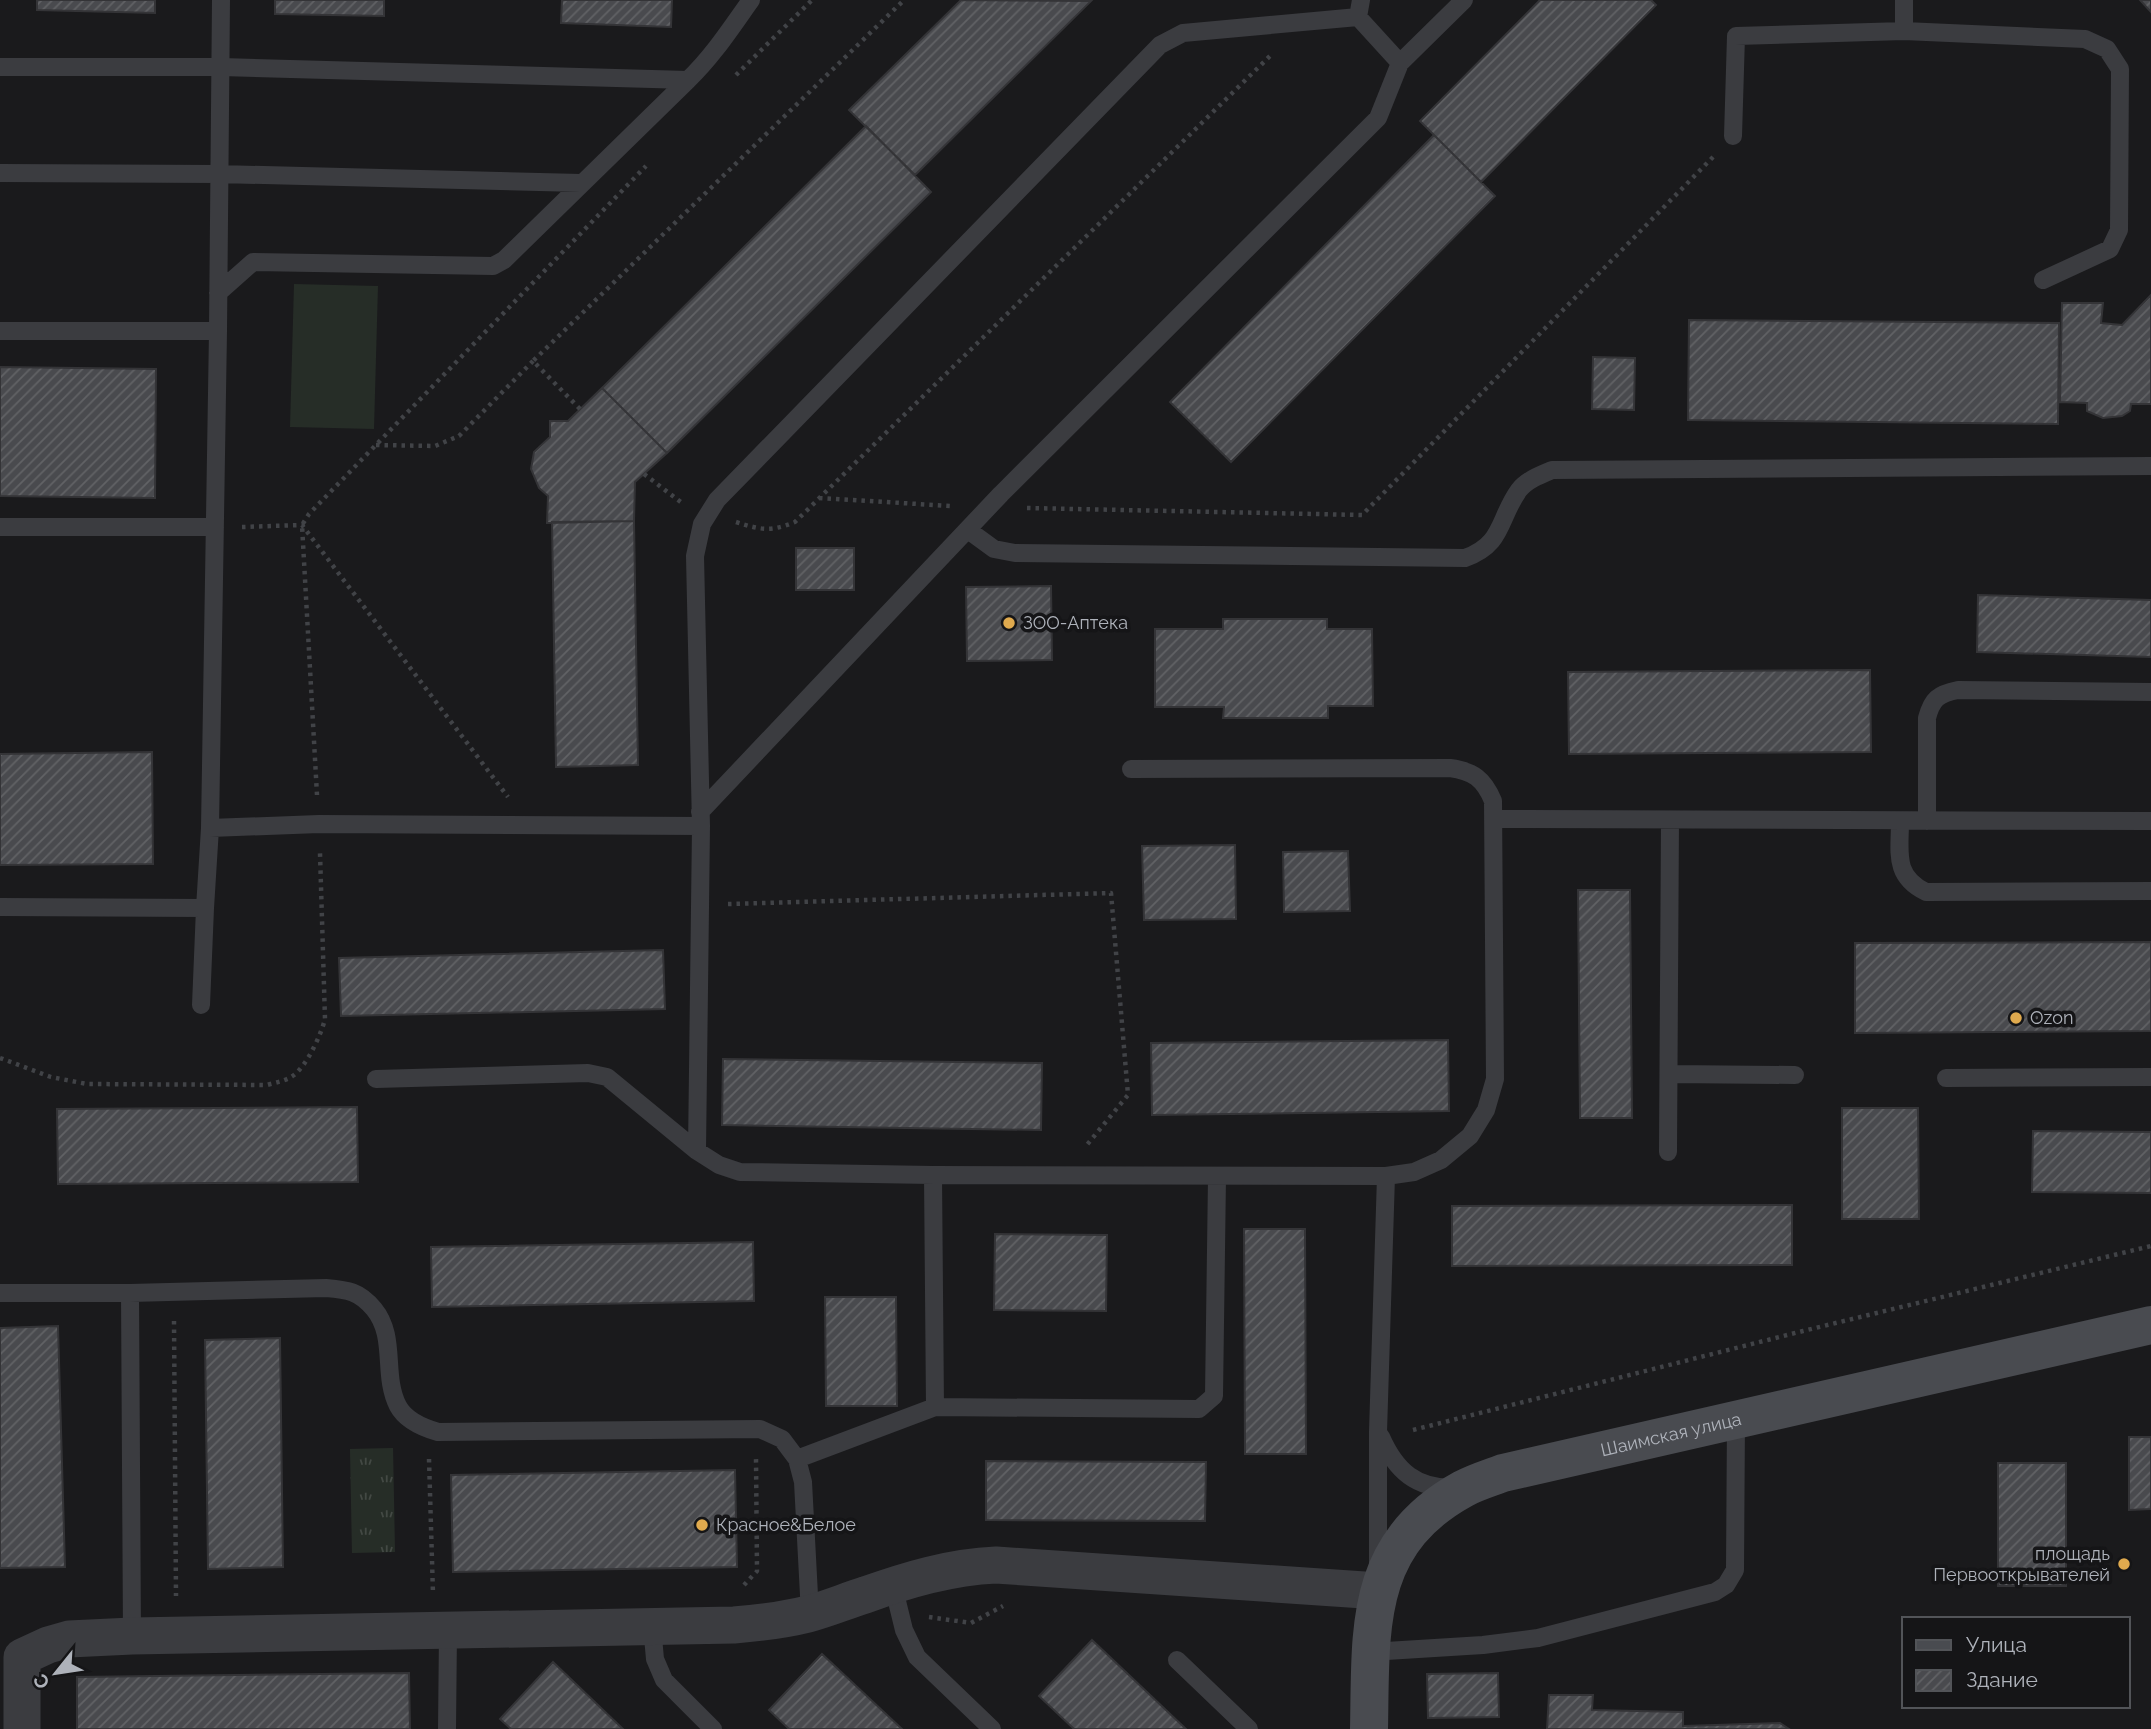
<svg xmlns="http://www.w3.org/2000/svg" width="2151" height="1729" font-family="Raleway,sans-serif">
<defs>
<pattern id="park-tufts" width="24" height="20" patternUnits="userSpaceOnUse" patternTransform="scale(1.75)"><rect width="24" height="20" fill="#262d27"/><path d="M3 7l-1-3M5 7V3M7 7l1-3M15 17l-1-3M17 17v-4M19 17l1-3" fill="none" stroke="#434944"/></pattern>
<pattern id="building-hatch" width="6" height="6" patternUnits="userSpaceOnUse" patternTransform="scale(1.75)"><rect width="6" height="6" fill="#494a4e"/><path d="M-1 1l2-2M0 6l6-6M5 7l2-2" fill="none" stroke="#616265"/></pattern>
</defs>
<rect width="100%" height="100%" fill="#1a1a1c"/>
<path fill="url(#park-tufts)" d="M393,1448L395,1552L352,1553L350,1449Z"/>
<path fill="#262d27" d="M294,284L378,286L374,429L290,427Z"/>
<path fill="url(#building-hatch)" stroke="#343437" stroke-width="2" d="M37,0H155V13L37,10Z
M275,0H384V16L275,14Z
M562,0H672L671,27L561,23Z
M961,0L1091,1L915,175L849,110Z
M1540,0H1651L1656,5L1481,182L1420,121Z
M2140,0H2151V12Z
M866,126L931,192L667,453L602,388Z
M1434,135L1495,196L1231,462L1170,402Z
M2151,295V404H2131L2130,411L2122,416L2103,418L2087,411V403L2060,402L2062,303H2103L2101,323L2122,325Z
M1689,320L2059,323L2058,424L1688,420Z
M1593,357L1635,358L1634,410L1592,409Z
M0,367L156,369L155,498L0,496Z
M602,388L667,453L635,482L634,521L547,523L548,496L539,488L531,469L534,452L550,437V421H568Z
M634,521L638,765L556,767L552,522Z
M796,548H854V590H796Z
M1051,586L1052,660L967,661L966,587Z
M1978,595L2151,600V657L1977,652Z
M1223,619H1327V629H1372L1373,706H1328V718H1223L1224,707H1155V629H1223Z
M1870,670L1871,752L1569,754L1568,672Z
M152,752L153,864L0,865V754Z
M1235,845L1236,919L1144,920L1142,846Z
M1348,851L1350,911L1284,912L1283,852Z
M1578,890H1630L1632,1118H1580Z
M2151,942V1031L1855,1033V943Z
M663,950L665,1009L341,1016L339,958Z
M1448,1040L1449,1111L1152,1115L1151,1043Z
M723,1059L1042,1063L1041,1130L722,1125Z
M357,1107L358,1182L58,1184L57,1109Z
M1842,1108H1918L1919,1219H1842Z
M2033,1131L2151,1132V1193L2032,1192Z
M1792,1205V1265L1452,1266V1206Z
M1244,1229H1305L1306,1454H1245Z
M995,1234L1107,1235L1106,1311L994,1310Z
M753,1242L754,1301L432,1307L431,1247Z
M825,1297H896L897,1406H826Z
M58,1326L65,1567L0,1568V1328Z
M280,1338L283,1567L208,1569L205,1340Z
M2129,1437H2151V1509L2129,1510Z
M986,1461L1206,1462L1205,1521L986,1520Z
M1998,1463H2066V1586H1998Z
M735,1470L737,1567L453,1572L451,1475Z
M1092,1640L1186,1729H1074L1039,1696Z
M822,1654L902,1729H789L769,1710Z
M553,1662L623,1729H511L500,1719Z
M409,1673L410,1729H77V1677Z
M1498,1673L1499,1717L1428,1718L1427,1674Z
M1549,1695H1593L1592,1710L1683,1712V1726L1780,1723L1789,1729H1547Z"/>
<g fill="none" stroke-linecap="round" stroke-linejoin="round">
<path stroke="#414347" stroke-width="4.5" stroke-dasharray="3.5 5" stroke-linecap="butt" d="M736,75L812,0
M580,409L533,361L904,0
M376,445L435,446L459,436L533,361
M644,474L682,503
M819,498L951,506
M1027,508L1362,515L1714,156
M736,522C761,530 770,532 795,522L1272,54
M242,527L302,525L508,797
M317,795L302,525L309,514L646,166
M728,904L1111,893L1128,1095L1086,1146
M0,1058L51,1077L87,1084L267,1085C277,1082 286,1081 294,1075C307,1065 321,1035 325,1019L320,853
M174,1321L176,1596
M1413,1430L1803,1331L2151,1246
M429,1459L433,1594
M744,1585L757,1571L756,1459
M929,1617L971,1623L1003,1606"/>
<path stroke="#3b3c40" stroke-width="18" d="M1358,17L1361,0
M1904,31V0
M1400,63L1464,0
M0,67H221L688,80C713,56 731,28 751,0
M1733,136L1736,36L1904,31L2085,39L2107,49L2120,69L2119,230L2110,249L2043,280
M0,173L219,174L581,183
M218,293L253,262L493,266L504,260L688,80
M0,331H218L210,828L319,824L701,826
M218,331L221,0
M0,527H215
M968,530L994,549L1015,553L1465,558C1504,544 1498,519 1519,490C1527,480 1540,475 1552,470L2151,466
M700,812L1001,494L1378,118L1400,63L1358,17
M1493,819L2151,821
M1900,821C1900,852 1893,876 1926,892L2151,891
M1927,821V718C1932,699 1938,694 1958,690L2151,692
M0,907L205,908L210,828
M201,1005L205,908
M1670,1074L1795,1075
M1946,1078L2151,1077
M376,1079L588,1073L607,1077L697,1151L719,1165L740,1172L933,1175L1386,1176L1414,1172L1441,1160L1470,1136L1486,1110L1495,1079L1493,801C1484,779 1473,771 1450,768L1131,769
M697,1151L701,826L695,556L702,524L717,500L1160,45L1183,33L1358,17
M1668,1152L1670,820
M933,1175L935,1407L1199,1409L1214,1396L1217,1177
M0,1293H130L326,1288C348,1290 359,1291 374,1309C397,1337 382,1375 398,1406C406,1421 424,1428 438,1432L760,1429L782,1439L797,1459L803,1482L810,1614
M130,1293L132,1636
M1381,1437C1396,1471 1416,1489 1455,1488
M797,1459L935,1407
M1378,1568V1432L1386,1176
M893,1585L904,1630L917,1657L992,1729
M652,1626L655,1659L664,1680L713,1729
M1370,1652L1483,1645L1538,1638L1715,1592L1726,1585L1735,1570L1736,1419
M1177,1660L1249,1729
M447,1729L448,1631"/>
<path stroke="#3b3c40" stroke-width="37" d="M22,1729V1657L48,1645L69,1639L132,1636L734,1625C759,1623 784,1620 808,1614C827,1609 846,1601 865,1595C907,1580 950,1567 996,1565L1379,1591"/>
<path stroke="#494b50" stroke-width="38" id="s1" d="M1369,1729C1371,1629 1363,1544 1463,1489C1476,1482 1490,1478 1503,1473L2151,1325"/>
</g>
<g fill="#e0aa4e" stroke="#151517" stroke-width="2.5">
<circle cx="1009" cy="623" r="7"/>
<circle cx="2016" cy="1018" r="7"/>
<circle cx="702" cy="1525" r="7"/>
<circle cx="2124" cy="1564" r="7"/>
</g>
<g text-anchor="middle" stroke-width="7" stroke-linejoin="round" paint-order="stroke">
<g font-size="18" fill="#aeb2ba" stroke="#151517" text-anchor="start">
<text x="1023" y="629">ЗОО-Аптека</text>
<text x="2030" y="1024">Ozon</text>
<text x="716" y="1531">Красное&amp;Белое</text>
<text x="2110" y="1560" text-anchor="end">площадь<tspan x="2110" dy="21">Первооткрывателей</tspan></text>
</g>
<g font-size="18" fill="#aeb2ba" stroke="#151517">
<text dy="6" stroke="none"><textPath href="#s1" startOffset="490">Шаимская улица</textPath></text>
</g>
</g>
<rect x="1902" y="1617" width="228" height="91" fill="#151517" stroke="#525458" stroke-width="2"/>
<rect x="1916" y="1640" width="35" height="10" fill="#494b50" stroke="#525458" stroke-width="2"/>
<text x="1966" y="1652" font-size="21" fill="#aeb2ba">Улица</text>
<rect x="1916" y="1670" width="35" height="21" fill="url(#building-hatch)" stroke="#525458" stroke-width="2"/>
<text x="1966" y="1687" font-size="21" fill="#aeb2ba">Здание</text>
<g transform="translate(56 1673) rotate(240)" stroke="#151517" stroke-width="5" paint-order="stroke">
<path d="M0-5L12 26L0 18L-12 26Z" fill="#aeb2ba"/>
<text y="-10" font-size="19" font-weight="bold" text-anchor="middle" fill="#aeb2ba">С</text>
</g>
</svg>
